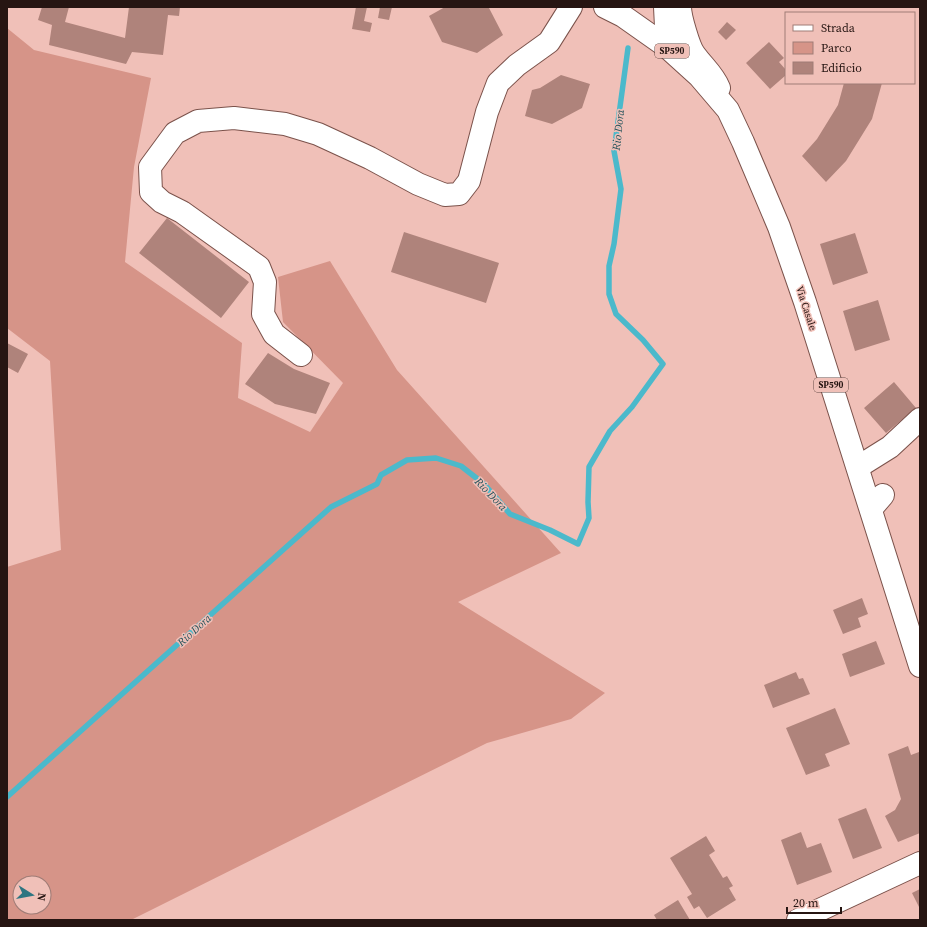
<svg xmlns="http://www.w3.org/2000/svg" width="927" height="927" font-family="'Source Serif 4',serif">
<rect width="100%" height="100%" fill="#f0c0b8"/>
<path fill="#d69488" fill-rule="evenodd" d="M7,28L34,50L151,78L134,167L125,262L242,343L238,398L310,432L343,383L283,322L278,277L330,261L397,370L561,553L458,602L605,693L571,719L487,743L131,920H7V567L61,550L50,361L7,328ZM20,883H44V907H20Z"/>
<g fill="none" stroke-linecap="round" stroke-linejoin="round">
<path stroke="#4bb9cb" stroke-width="5.5" d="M7,797L331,507L377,484L381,475L407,460L436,458L461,466L484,484L510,514L550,530L578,544L589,518L588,502L589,467L610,431L632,407L663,364L643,340L616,314L609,294V266L614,244L621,189L614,151L628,48"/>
</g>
<path fill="#af837b" d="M42,7H69L65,22L125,38L129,7H180L179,16L168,15L163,55L132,52L126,64L49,45L52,25L38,20Z
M356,7H367L364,21L372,23L370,32L352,29Z
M380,7H392L389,20L378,18Z
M445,7L489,8L503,35L477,53L442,42L429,16Z
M727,22L736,30L726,40L718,32Z
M769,42L784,58L779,62L786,70V75L770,89L746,63Z
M561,75L590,84L582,108L552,124L525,116L532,90L540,88Z
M844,83H882L872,119L846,161L826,182L802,156L817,139L838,105Z
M167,218L249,282L221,318L139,253Z
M404,232L499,263L486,303L391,272Z
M855,233L868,273L833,285L820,244Z
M878,300L890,340L855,351L843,311Z
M7,343L28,354L18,373L7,367Z
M268,353L294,369L330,383L316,414L275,404L245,384Z
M894,382L916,408L886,433L864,408Z
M862,598L868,614L858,618L861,627L843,634L833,610Z
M876,641L885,664L850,677L842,654Z
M796,672L799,679L803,678L810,694L773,708L764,685Z
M835,708L850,744L825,754L830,766L806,775L786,728Z
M908,746L911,755L919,752L920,754V833L898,842L885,816L895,810L901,799L888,754Z
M866,808L882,848L853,859L838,819Z
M801,832L807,848L821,843L832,872L797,885L781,840Z
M706,836L715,851L709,855L723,878L727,876L733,886L729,888L736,900L707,918L699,906L694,909L687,897L692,894L670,858Z
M920,889V909L912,893Z
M678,900L690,920H657L654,915Z"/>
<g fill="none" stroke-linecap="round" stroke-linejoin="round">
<defs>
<path id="minor" d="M665,7L667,47
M680,7C680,16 689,48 695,55C703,66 714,75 719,88
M301,355L274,334L263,314L265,282L259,267L182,212L162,202L151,192L150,167L175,133L198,121L234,118L285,124L318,134L370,158L418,184L445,195L459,194L469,181L487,112L498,83L517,65L549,42L571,7
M858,467L890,447L920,419
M871,509L883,495
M798,920L920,863"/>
<path id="major" d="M605,7L623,16L667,47L699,76L728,110L743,142L779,227L805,302L920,666"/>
</defs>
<use href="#minor" stroke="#7b524b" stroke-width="24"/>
<use href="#major" stroke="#7b524b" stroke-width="24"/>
<use href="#minor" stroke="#fff" stroke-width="22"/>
<use href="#major" stroke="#fff" stroke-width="22"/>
</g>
<g text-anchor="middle" stroke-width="3" stroke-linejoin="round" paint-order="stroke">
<g fill="#f0c0b8" stroke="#634844" stroke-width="1">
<rect x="655" y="44" width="34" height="14" rx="3"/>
<rect x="814" y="378" width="34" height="14" rx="3"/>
</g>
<g font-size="9" font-weight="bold" fill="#261512">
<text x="672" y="54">SP590</text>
<text x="831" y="388">SP590</text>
</g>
<g font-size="10" fill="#261512" stroke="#f0c0b8">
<text transform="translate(807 308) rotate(72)" y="4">Via Casale</text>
</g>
<g font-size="11" font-style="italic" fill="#24535b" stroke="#f0c0b8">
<text transform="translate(618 130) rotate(-84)" y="4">Rio Dora</text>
<text transform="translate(491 494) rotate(46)" y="4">Rio Dora</text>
<text transform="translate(194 630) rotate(-42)" y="4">Rio Dora</text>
</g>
</g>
<rect width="927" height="927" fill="none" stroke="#261512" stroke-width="16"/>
<rect x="785" y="12" width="130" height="72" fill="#f0c0b8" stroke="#9f7c76"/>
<rect x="793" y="25" width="20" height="6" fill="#ffffff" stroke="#9f7c76"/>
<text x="821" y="32" font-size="12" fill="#261512">Strada</text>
<rect x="793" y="42" width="20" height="12" fill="#d69488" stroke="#9f7c76"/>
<text x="821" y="52" font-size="12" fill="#261512">Parco</text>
<rect x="793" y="62" width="20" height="12" fill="#af837b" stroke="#9f7c76"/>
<text x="821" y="72" font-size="12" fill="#261512">Edificio</text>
<g transform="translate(32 895) rotate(101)"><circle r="19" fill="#f0c0b8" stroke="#9f7c76"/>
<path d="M0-3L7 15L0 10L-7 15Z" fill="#2e7581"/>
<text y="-6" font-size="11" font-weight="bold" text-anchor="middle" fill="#261512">N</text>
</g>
<path d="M787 907v6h54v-6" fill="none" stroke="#261512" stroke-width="2"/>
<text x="793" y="907" font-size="12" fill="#261512" stroke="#f0c0b8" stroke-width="3" paint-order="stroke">20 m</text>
</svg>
